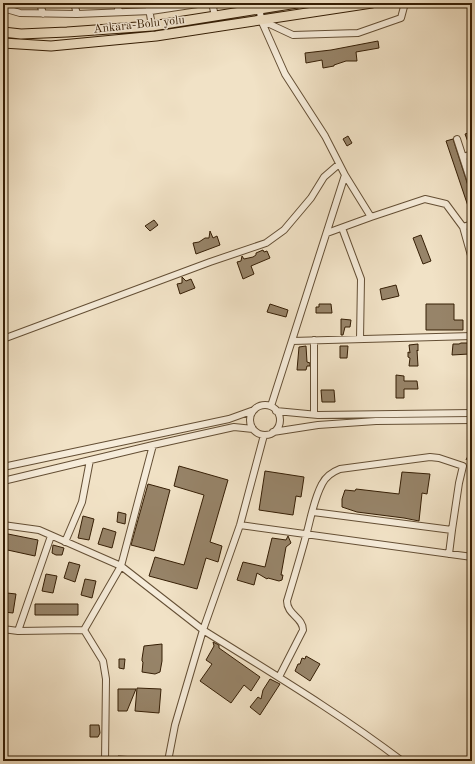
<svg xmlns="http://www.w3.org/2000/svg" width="475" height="764" font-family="'Old Standard TT',serif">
<rect width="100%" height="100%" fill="#f1e2c6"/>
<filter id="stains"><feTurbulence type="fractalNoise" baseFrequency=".005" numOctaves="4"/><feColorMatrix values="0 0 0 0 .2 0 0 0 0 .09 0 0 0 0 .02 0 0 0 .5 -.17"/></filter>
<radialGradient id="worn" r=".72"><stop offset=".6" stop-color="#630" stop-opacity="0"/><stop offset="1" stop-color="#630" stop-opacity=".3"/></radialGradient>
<path fill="#978469" stroke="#351e05" d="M378,41L379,48L356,52L357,61H346L334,65V66L323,68L322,60L306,63L305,53L331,50Z
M472,132V150H471L465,134Z
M348,136L352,143L347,146L343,139Z
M453,139L472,198V215H471L446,141Z
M154,220L158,225L150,231L145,226Z
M210,231L213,238L217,236L220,245L196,254L193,243L199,242L205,238H209Z
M421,235L431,261L423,264L413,238Z
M263,250L264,252L267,251L270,258L251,266L254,274L243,279L237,262L241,261L242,256L244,259L253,257L256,255V253Z
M182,277L186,281L191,279L195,288L180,294L177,284L182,283Z
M396,285L399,296L382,300L380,289Z
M270,304L288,310L286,317L267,312Z
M319,304H331L332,313H316V307H319Z
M426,304H454V320H463V330H426Z
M341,319L351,320L350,327H345L343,335H341Z
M461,343H469V354L452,355L453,344H459Z
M418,344V351L417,350L418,366H409L410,358L408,357V352L410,353L409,345Z
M306,346L307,362L310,363V366H307L306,370H297L299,347Z
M340,346H348L347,358H340Z
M396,375L404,376V381H417L418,389H404V398H396Z
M321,390H334L335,402H322Z
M179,466L228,480L210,542L222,546L218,562L206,558L197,589L149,576L155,557L184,565L204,495L174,486Z
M265,471L304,477L301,497L296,496L293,515L259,510Z
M402,472L430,474L427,494L422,493L419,521L404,518L357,512L342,507V499L345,490L355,491L356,489L399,494Z
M148,484L170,490L154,551L131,545Z
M118,512L126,514L125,524L117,522Z
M83,516L94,519L89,540L78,538Z
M103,528L116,532L112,548L98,544Z
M3,533L38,540L35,556L3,549Z
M288,536L291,543L286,547L281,575H283L282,580L279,581L268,578L267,579L257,573L254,585L237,580L243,562L265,567L272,538L286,540Z
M53,545L64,548L62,555H56L52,553Z
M69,562L80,565L75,582L64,578Z
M46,574L57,576L53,593L42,591Z
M85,579L96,581L92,598L81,595Z
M7,593L16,594L13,613L4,612Z
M35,604H78V615H35Z
M213,642L219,645V648L260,677L251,691L244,685L231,703L200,681L212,664L206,660L214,646Z
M162,644V661L160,672L155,674L142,672L143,662L142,661V659L144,646Z
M306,656L320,664L310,681L295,671L298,664H300L302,658L305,659Z
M119,659H125L124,669L119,668Z
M270,679L280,684L260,715L250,707L258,697L261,699L263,690Z
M137,688L161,689L159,713L135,711Z
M118,689H136L127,711H118Z
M90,725H99L100,733L98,737H90Z
M118,756L137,757V761H118Z"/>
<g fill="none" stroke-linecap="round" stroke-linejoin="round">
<defs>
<path id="minor" d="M40,3L43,14
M74,3L77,14
M117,3L119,12
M148,3L152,26
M212,3L215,16
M259,3L261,20L285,74L325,136L345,175L271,406
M3,8L20,13L77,14L151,11L204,3
M261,20L293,35L358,33L401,18L405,3
M457,139L472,185
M463,157L472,154
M345,175L371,217L425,199L446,204L463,227L472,259
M463,227L472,224
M342,228L361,279L360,339
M327,233L371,217
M3,339L210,262L266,243L284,230L311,198L324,177L339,164
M292,341L472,336
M250 420a15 15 0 1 1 30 0a15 15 0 1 1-30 0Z
M276,411L318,415L472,413
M314,414V340
M273,432L318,425L376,421L472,420
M3,467L229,419L254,410
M3,481L153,445L234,427L253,429
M3,525L39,530L121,566L203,630L240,525L264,435
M240,525L472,557
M65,542L82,502L90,460
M449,554L452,530
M3,629L18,631L84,630L121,566L153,445
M84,630L103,661L106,679L105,761
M18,631L51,536
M279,677L303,630C303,617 287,615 287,601C294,578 301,555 307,532C311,517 314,499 322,484C326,476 332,472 340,469L430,457L439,458L463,466L459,483L452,530L313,512
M168,761L175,725L203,630C270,672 339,713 402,761"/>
<path id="highway" d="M3,32L21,34L67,32L152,26L297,3
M3,43L51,46L156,36L372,3"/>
</defs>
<use href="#minor" stroke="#644f35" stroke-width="8"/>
<use href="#highway" stroke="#351e05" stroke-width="11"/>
<path stroke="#351e05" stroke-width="1" stroke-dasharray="3 2" stroke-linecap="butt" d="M466,460L472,447"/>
<use href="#minor" stroke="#f6ecda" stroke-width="6"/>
<use href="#highway" stroke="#f1e2c6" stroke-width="9"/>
</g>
<g text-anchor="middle" stroke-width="3" stroke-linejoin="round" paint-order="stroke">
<g font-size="12" fill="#351e05" stroke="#f6ecda">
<text transform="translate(139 24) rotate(-6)" y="4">Ankara-Bolu yolu</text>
</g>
</g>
<rect width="475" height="764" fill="none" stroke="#f1e2c6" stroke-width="16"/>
<rect x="4" y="4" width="467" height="756" fill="none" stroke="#351e05" stroke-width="2"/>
<rect x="8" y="8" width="459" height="748" fill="none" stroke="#351e05"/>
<rect width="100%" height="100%" filter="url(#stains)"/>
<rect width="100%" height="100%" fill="url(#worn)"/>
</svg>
